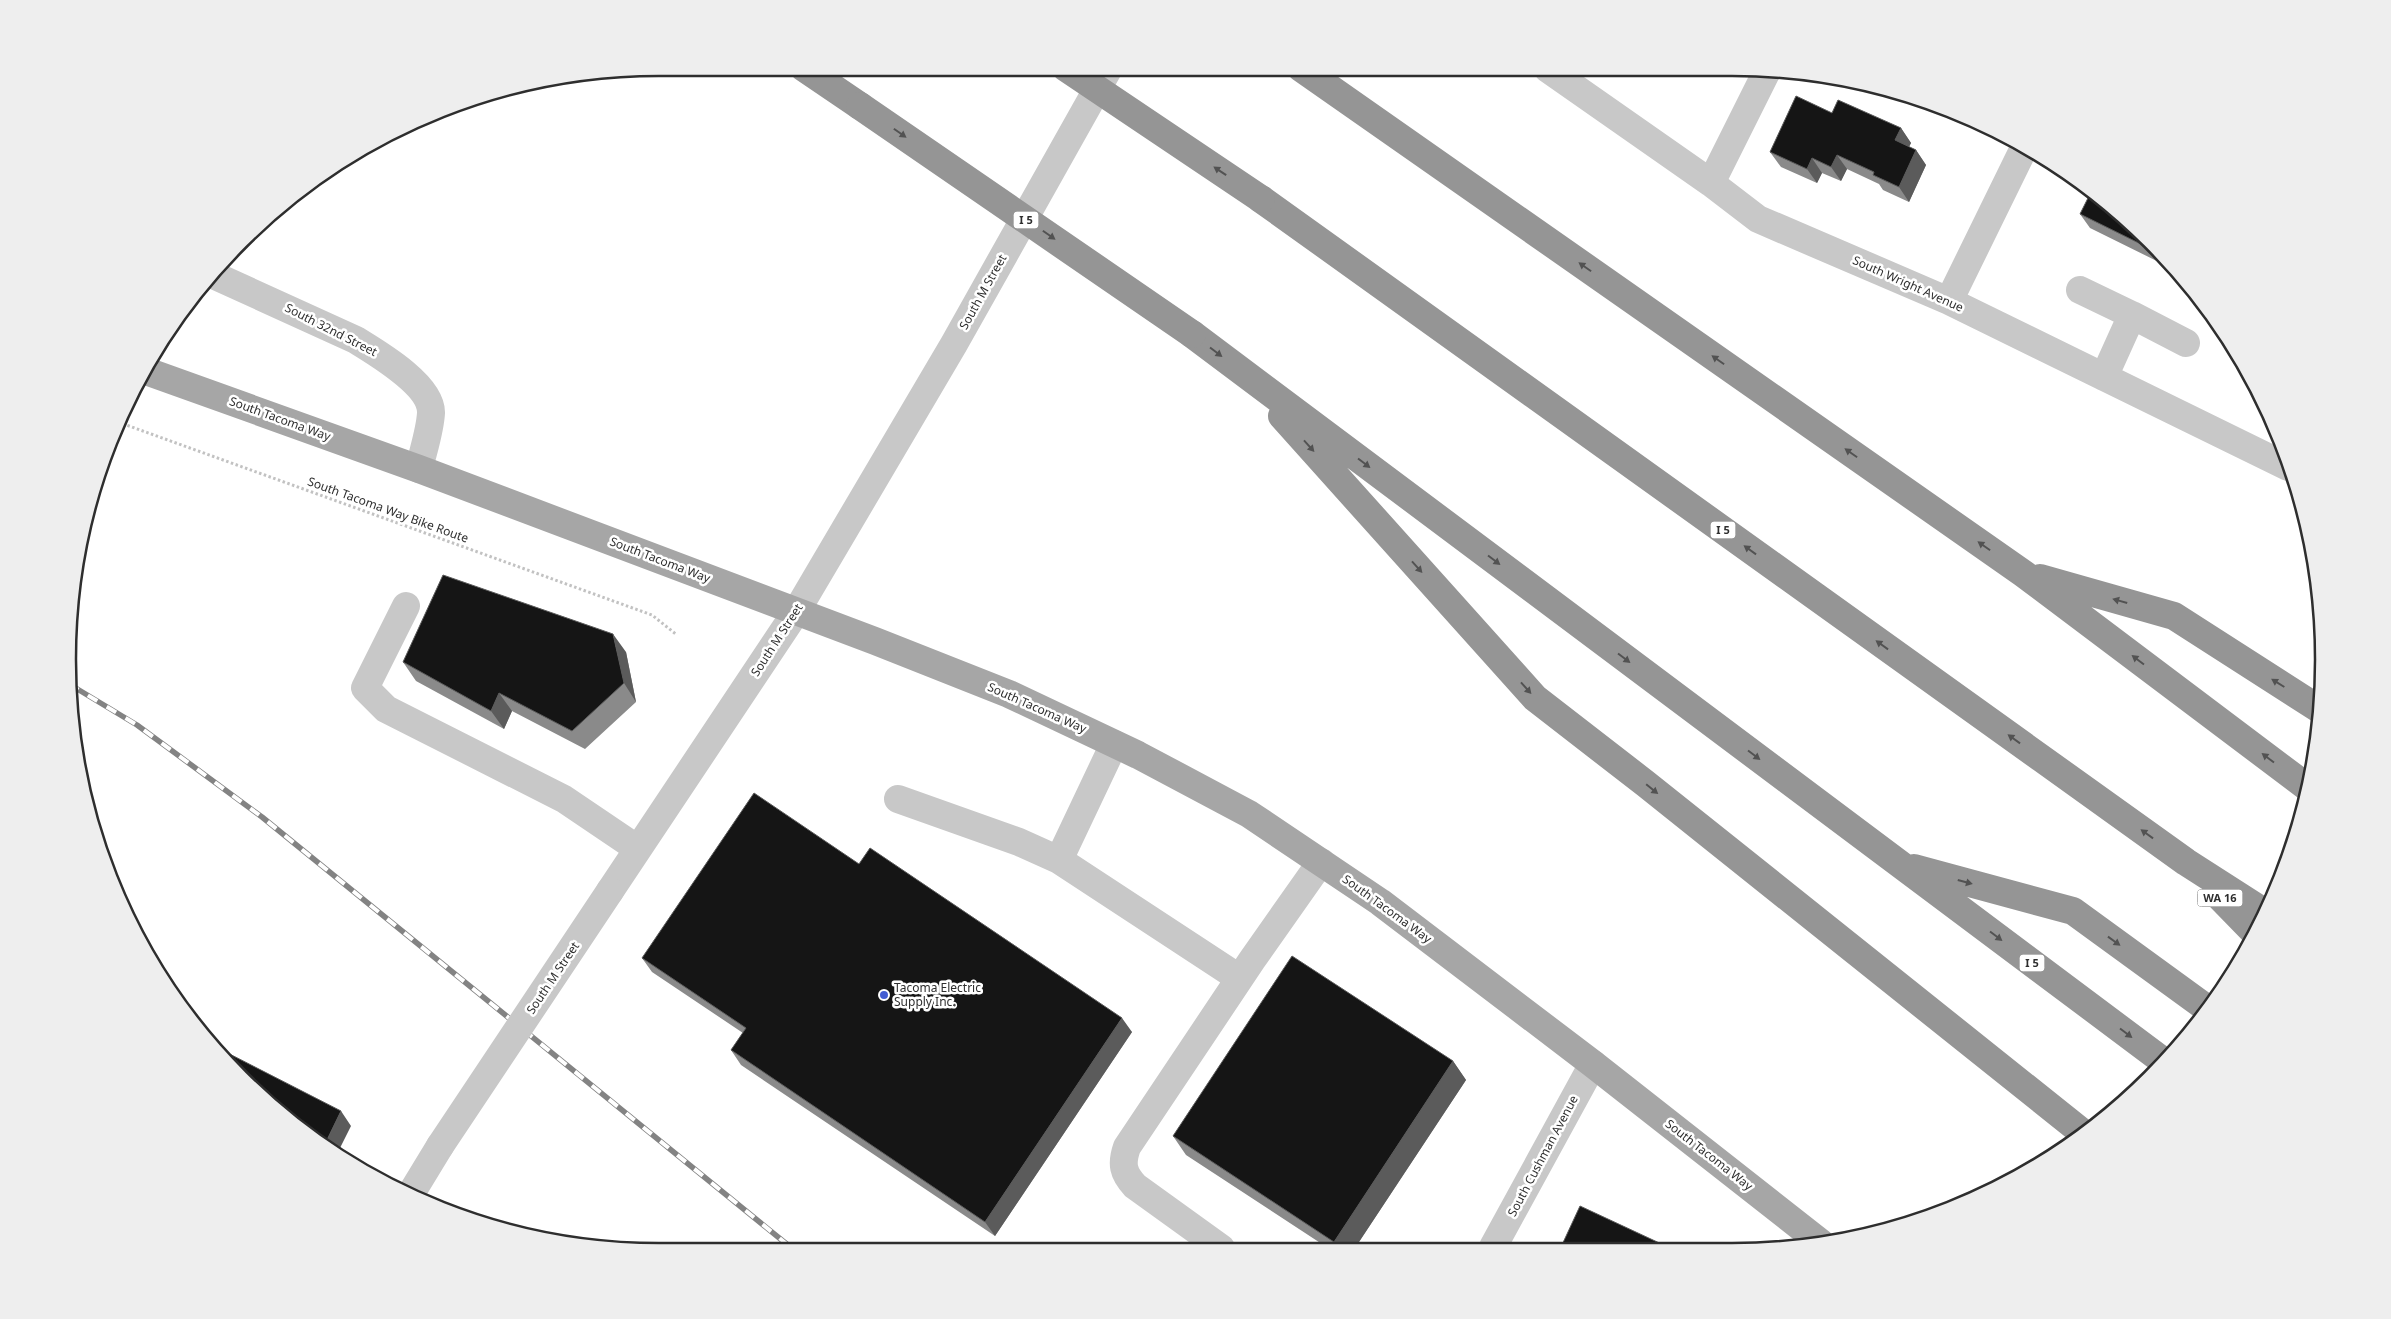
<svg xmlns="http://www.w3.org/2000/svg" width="2391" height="1319" font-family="'Noto Sans',sans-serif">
<rect width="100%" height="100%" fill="#fff"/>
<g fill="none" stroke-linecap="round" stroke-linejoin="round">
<path stroke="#c2c2c2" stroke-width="3" stroke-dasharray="2.5 2.5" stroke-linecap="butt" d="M118,422L652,615L677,635"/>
<path stroke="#c8c8c8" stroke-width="28" d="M1548,69L1711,183L1758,219L1949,301L2288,467
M1711,183L1768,69
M211,274L356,340C377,353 432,385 431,413C430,431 423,451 419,469
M2080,290L2132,315L2104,377
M1949,301L2025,146
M2132,315L2186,343
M406,606L365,688L386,709L564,799L638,849
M898,799L1019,842L1059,860L1239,978
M1059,860L1114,744
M610,891L796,612L954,344L1109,68
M412,1192L440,1146
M1493,1247L1593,1064
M1221,1248L1135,1186C1123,1173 1121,1164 1127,1147L1252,960L1321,862"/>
<path stroke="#a6a6a6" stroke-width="28" d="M146,371L419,469L875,641L1009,694L1138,755L1249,814L1380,902L1593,1064L1821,1243"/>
<path stroke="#959595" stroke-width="28" d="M804,68L860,106
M1301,68L2024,574L2307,787
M1261,199L2186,862L2264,912
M1192,334L2163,1061
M1282,416L1535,698L1646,784L2083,1133
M2040,578L2174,616L2319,709
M1914,868L2073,911L2205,1007
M2217,894L2255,933"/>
<defs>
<path id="rail" d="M69,684L137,725L262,817L794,1250"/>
</defs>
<use href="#rail" stroke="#838383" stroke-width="5.5"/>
<use href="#rail" stroke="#fff" stroke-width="4" stroke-dasharray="11" stroke-linecap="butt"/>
<path stroke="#c8c8c8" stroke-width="28" d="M440,1146L610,891"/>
<path stroke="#959595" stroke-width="28" d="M1066,68L1261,199
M860,106L1192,334"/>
</g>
<path fill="#8a8a8a" d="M1634,69H1644L1642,72Z
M1832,113L1901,128L1911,143L1909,147L1916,150L1926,165L1909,202L1883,190L1879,184L1847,169L1841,181L1822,173L1817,183L1781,167L1770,152Z
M2080,214H2122L2173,269L2090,228Z
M626,652L636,702L585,749L512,711L504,729L416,681L403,662Z
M859,864L1132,1032L995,1236L741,1065L731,1050L743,1033L652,972L642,958Z
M1453,1061L1466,1080L1355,1248H1328L1186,1155L1173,1136Z"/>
<path fill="#5b5b5b" d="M1640,69H1644L1642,72Z
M1901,128L1911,143L1905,154L1895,140Z
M1916,150L1926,165L1909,202L1899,187Z
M1837,155L1847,169L1841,181L1831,167Z
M1812,158L1822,173L1817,183L1807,169Z
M613,634L626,652L636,702L624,683Z
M499,693L512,711L504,729L491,711Z
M1122,1018L1132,1032L995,1236L985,1222Z
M1453,1061L1466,1080L1355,1248H1338L1334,1242Z
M341,1111L351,1126L337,1154L324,1146Z"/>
<path fill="#151515" stroke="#5b5b5b" d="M1796,96L1832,113L1838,100L1901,128L1895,140L1916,150L1899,187L1873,175L1874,172L1837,155L1831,167L1812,158L1807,169L1770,152Z
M2091,192L2122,214L2157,252L2080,214Z
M443,575L613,634L624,683L572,731L499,693L491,711L403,662Z
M754,793L859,864L870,848L1122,1018L985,1222L731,1050L746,1028L642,958Z
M1292,956L1453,1061L1334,1242L1173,1136Z
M210,1044L341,1111L324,1146L299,1129L215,1050Z
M1580,1206L1668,1247H1561Z"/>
<defs><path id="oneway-solid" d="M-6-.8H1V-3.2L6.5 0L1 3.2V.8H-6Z" transform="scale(1.25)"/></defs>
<g fill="#525252">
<use href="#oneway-solid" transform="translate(900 133) rotate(35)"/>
<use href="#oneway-solid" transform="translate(1220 171) rotate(-146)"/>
<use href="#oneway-solid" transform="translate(1049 235) rotate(35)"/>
<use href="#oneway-solid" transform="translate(1585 267) rotate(-145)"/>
<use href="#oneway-solid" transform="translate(1216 352) rotate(37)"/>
<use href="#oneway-solid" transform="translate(1718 360) rotate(-145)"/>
<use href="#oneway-solid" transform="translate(1309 446) rotate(48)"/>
<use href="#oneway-solid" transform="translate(1851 453) rotate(-145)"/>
<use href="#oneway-solid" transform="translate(1364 463) rotate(37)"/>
<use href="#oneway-solid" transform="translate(1984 546) rotate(-145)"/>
<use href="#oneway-solid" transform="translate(1750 550) rotate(-144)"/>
<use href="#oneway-solid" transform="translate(1494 560) rotate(37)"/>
<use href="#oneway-solid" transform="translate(1417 567) rotate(48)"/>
<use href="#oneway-solid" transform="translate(2120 601) rotate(-164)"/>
<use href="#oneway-solid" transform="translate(1882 645) rotate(-144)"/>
<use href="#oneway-solid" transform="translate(1624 658) rotate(37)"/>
<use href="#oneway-solid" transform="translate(2138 660) rotate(-143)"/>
<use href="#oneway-solid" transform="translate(2278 683) rotate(-148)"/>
<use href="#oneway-solid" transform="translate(1526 688) rotate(48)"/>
<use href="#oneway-solid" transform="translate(2014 739) rotate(-144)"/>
<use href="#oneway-solid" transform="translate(1754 755) rotate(37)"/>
<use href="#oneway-solid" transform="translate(2268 758) rotate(-143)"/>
<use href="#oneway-solid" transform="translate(1652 789) rotate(39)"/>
<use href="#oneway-solid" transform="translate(2147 834) rotate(-144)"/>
<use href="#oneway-solid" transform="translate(1965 882) rotate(15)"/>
<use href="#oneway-solid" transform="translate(1996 936) rotate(37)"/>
<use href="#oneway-solid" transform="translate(2114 941) rotate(36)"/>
<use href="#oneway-solid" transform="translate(2126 1033) rotate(37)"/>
</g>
<circle fill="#435cd2" stroke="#fff" stroke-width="2" cx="884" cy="995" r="5"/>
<g text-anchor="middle" stroke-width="5" stroke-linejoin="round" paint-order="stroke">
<g fill="#fff" stroke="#6d6d6d" stroke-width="1">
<rect x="1013.5" y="211.5" width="25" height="17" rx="4"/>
<rect x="1710.5" y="521.5" width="25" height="17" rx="4"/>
<rect x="2197.5" y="889.5" width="45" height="17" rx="4"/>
<rect x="2019.5" y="954.5" width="25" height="17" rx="4"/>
</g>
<g font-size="11" font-weight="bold" fill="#2e2e2e">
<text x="1026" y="224">I 5</text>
<text x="1723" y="534">I 5</text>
<text x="2220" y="902">WA 16</text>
<text x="2032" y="967">I 5</text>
</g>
<g font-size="12" fill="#2e2e2e" stroke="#fff">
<text transform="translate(1908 284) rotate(24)" y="4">South Wright Avenue</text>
<text transform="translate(983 292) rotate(-61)" y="4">South M Street</text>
<text transform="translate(331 330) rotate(27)" y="4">South 32nd Street</text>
<text transform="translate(280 419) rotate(20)" y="4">South Tacoma Way</text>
<text transform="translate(388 510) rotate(20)" y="4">South Tacoma Way Bike Route</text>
<text transform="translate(660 560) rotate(21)" y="4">South Tacoma Way</text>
<text transform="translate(777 640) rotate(-57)" y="4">South M Street</text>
<text transform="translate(1037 708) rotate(24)" y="4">South Tacoma Way</text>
<text transform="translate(1387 909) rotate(36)" y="4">South Tacoma Way</text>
<text transform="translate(553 978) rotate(-56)" y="4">South M Street</text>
<text transform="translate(1709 1155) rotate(38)" y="4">South Tacoma Way</text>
<text transform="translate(1543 1156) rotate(-62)" y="4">South Cushman Avenue</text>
</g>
<g font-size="12" fill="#2e2e2e" stroke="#fff" text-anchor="start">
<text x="894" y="992">Tacoma Electric<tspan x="894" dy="14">Supply Inc.</tspan></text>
</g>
</g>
<path d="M0 0H2391V1319H0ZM659 76H1732A583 583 0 0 1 2315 659V660A583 583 0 0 1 1732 1243H659A583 583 0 0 1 76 660V659A583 583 0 0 1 659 76Z" fill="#eee" fill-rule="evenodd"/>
<path fill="none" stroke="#2e2e2e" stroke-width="2.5" d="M659 76H1732A583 583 0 0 1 2315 659V660A583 583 0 0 1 1732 1243H659A583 583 0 0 1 76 660V659A583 583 0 0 1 659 76Z"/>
</svg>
